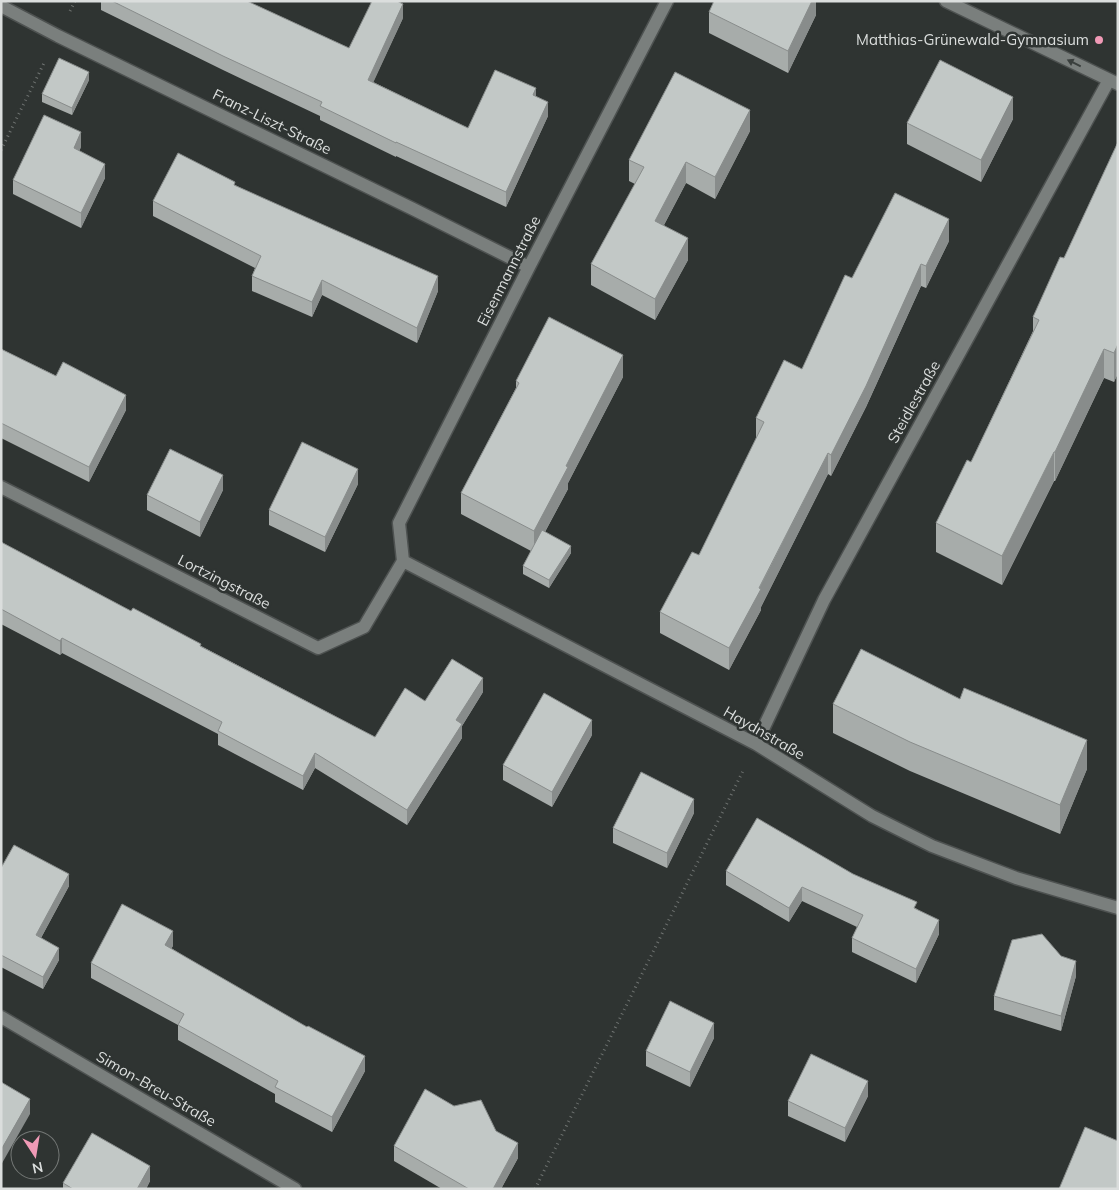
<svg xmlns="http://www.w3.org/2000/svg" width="1119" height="1190" font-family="Mulish,sans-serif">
<rect width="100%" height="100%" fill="#2f3432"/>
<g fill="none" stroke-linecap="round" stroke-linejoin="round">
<defs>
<path id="minor" d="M946,1L1118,84
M1,6L58,36L413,209L529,267
M1,487L318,648L364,627L403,561
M403,561L756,744L872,816L932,846L1016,878L1118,908
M403,561L399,523L529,267L667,1
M756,744L824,600L1109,80
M1,1017L295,1189"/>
</defs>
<use href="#minor" stroke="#4e5251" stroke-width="15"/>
<path stroke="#6e7270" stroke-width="3" stroke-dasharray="1 4" stroke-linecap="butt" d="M70,11L75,1
M1,150L45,61
M535,1189L744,769"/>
<use href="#minor" stroke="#7a7f7d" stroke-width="12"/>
</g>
<path fill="#a7acaa" d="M101,1H247L349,48L403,18L373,82L468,128L536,96L548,116L506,207L396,156V157L320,120V116L223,70L101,10Z
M816,1V15L788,73L709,33V12Z
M89,80L72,115L42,102V94Z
M1013,119L981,182L907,144V123Z
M750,131L715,199L686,183L664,225L688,260L655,320L591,285V264L635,184L629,181V160Z
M1118,142V373L1114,382L1104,378L1055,481H1054L1002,585L936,552V523L971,462L1033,331V317L1064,258Z
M81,147L79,151L105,178L81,228L13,194V180Z
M235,185L438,291L417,343L322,295L312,317L252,291V276L255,268L153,216V201Z
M949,241L926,288L921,286L866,407L831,476L828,474L761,607V610L729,670L660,633V612L699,555L756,440V418L802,369L852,278Z
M1,349L126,410L89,482L1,438Z
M623,377L568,483V489L545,532L571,553L549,588L523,574V566L531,551L461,514V493L516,388V381Z
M358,484L325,552L269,525V510Z
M223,490L200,537L147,510V495Z
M1,542L131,611L201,646L375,737L425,701L483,692L462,726V738L407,825L315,768L303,790L218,745V734L62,653L60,655L1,624Z
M833,704L1087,769L1060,834L910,771L833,733Z
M592,735L552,807L503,780V765Z
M694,813L667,868L613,843V828Z
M1,868L69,886L41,938L59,960L43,989L1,967Z
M726,871L853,874L917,909L939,934L916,983L852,952V938L857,927L802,901L789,922L726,885Z
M173,946L171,948L365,1071L332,1132L275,1102V1094L178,1040V1025L91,978V963Z
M1076,976L1061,1031L994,1010V996Z
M714,1038L690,1087L646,1066V1051Z
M868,1096L845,1142L788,1116V1101Z
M454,1106L496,1131L518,1158L501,1189H442L394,1161V1146Z
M150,1181L146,1189H63V1183Z"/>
<path fill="#888c8b" d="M812,1H816V15L788,73V51Z
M403,4V18L368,94V80Z
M89,72V80L72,115V108Z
M536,88V102L533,95Z
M1013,97V119L981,182V160Z
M548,102V116L506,207V192Z
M750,110V131L715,199V177Z
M81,132V147L74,163V148Z
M686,162V183L655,242V221Z
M105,164V178L81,228V213Z
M949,219V241L926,288V266Z
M688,238V260L655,320V299Z
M921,264V286L866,407L831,476V455Z
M438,276V291L417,343V328Z
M322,280V295L312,317V302Z
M1118,344V373L1114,382V353Z
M1104,349V378L1055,481V452Z
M623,355V377L568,483V489L534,552V531L566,466Z
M126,395V410L89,482V467Z
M1054,452V481L1002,585V556Z
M828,453V474L761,607V610L729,670V648Z
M358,469V484L325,552V537Z
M223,475V490L200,537V522Z
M571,546V553L549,588V580Z
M62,638V653L60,655V641Z
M483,678V692L462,726V738L407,825V810L456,720Z
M592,720V735L552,807V792Z
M1087,740V769L1060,834V805Z
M315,753V768L303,790V776Z
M694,799V813L667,868V853Z
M69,874V886L36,947V935Z
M802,887V901L789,922V908Z
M939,920V934L916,983V969Z
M173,931V946L165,960V945Z
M59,948V960L43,989V977Z
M1076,961V976L1061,1031V1016Z
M714,1023V1038L690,1087V1072Z
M365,1056V1071L332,1132V1117Z
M868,1081V1096L845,1142V1128Z
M30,1099V1114L1,1165V1150Z
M518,1143V1158L501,1189H493Z
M150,1166V1181L146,1189H137Z"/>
<path fill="#c2c8c6" stroke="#888c8b" d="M112,1H247L349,48L372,1H397L403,4L368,80L468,128L495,70L536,88L533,95L548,102L506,192L396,142V143L320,106L322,102L223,56Z
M714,1H812L788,51L709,12Z
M59,58L89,72L72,108L42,94Z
M940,60L1013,97L981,160L907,123Z
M675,72L750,110L715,177L686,162L655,221L688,238L655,299L591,264L644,167L629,160Z
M44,115L81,132L74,148L105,164L81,213L13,180Z
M1118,142V344L1114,353L1104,349L1055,452H1054L1002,556L936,523L967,460L971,462L1039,320L1033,317L1060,257L1064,258Z
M178,153L235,182L234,185L438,276L417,328L322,280L312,302L252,276L261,256L153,201Z
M895,193L949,219L926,266L921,264L866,386L831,455L828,453L759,588L761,589L729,648L660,612L692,552L699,555L764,422L756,418L784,360L802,369L845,275L852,278Z
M549,317L623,355L566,466L568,467L534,531L461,493L519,383L516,381Z
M1,349L56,376L63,362L126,395L89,467L1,423Z
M302,442L358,469L325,537L269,510Z
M170,449L223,475L200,522L147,495Z
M542,530L571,546L549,580L523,566Z
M1,542L131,611L133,608L201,644L200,646L375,737L405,688L425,701L452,659L483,678L456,720L462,724L407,810L315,753L303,776L218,731L222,722L62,638L60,641L1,609Z
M861,649L960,699L964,688L1087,740L1060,805L910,742L833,704Z
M544,693L592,720L552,792L503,765Z
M641,772L694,799L667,853L613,828Z
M757,818L853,874L917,902L914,908L939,920L916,969L852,938L863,915L802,887L789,908L726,871Z
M14,845L69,874L36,935L59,948L43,977L1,955V868Z
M122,904L173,931L165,945L307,1027L308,1026L365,1056L332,1117L275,1087L278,1081L178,1025L184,1014L91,963Z
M1042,934L1061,956L1076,961L1061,1016L994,996L1012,940Z
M670,1001L714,1023L690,1072L646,1051Z
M811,1054L868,1081L845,1128L788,1101Z
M1,1082L30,1099L1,1150Z
M425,1089L454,1106L481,1100L496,1131L518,1143L493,1189H469L394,1146Z
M1085,1127L1118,1141V1189H1059Z
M92,1133L150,1166L137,1189H73L63,1183Z"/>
<defs><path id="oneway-solid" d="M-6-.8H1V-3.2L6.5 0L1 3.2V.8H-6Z" transform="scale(1.25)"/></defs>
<use fill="#3a3f3d" href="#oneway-solid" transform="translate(1074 63) rotate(-154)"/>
<circle fill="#f09ab6" stroke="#2f3432" stroke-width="2" cx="1099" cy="40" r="5"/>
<g text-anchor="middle" stroke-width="5" stroke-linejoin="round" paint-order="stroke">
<g font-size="15" fill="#dbdedd" stroke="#2f3432" text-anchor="end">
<text x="1089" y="45">Matthias-Grünewald-Gymnasium</text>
</g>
<g font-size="15" fill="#dbdedd" stroke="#2f3432">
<text transform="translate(272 122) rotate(26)" y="5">Franz-Liszt-Straße</text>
<text transform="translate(509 271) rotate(-63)" y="5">Eisenmannstraße</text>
<text transform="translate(914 402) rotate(-61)" y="5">Steidlestraße</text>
<text transform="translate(224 582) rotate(27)" y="5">Lortzingstraße</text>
<text transform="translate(764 733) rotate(30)" y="5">Haydnstraße</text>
<text transform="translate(156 1089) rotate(30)" y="5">Simon-Breu-Straße</text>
</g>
</g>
<rect width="1119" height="1190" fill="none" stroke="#dbdedd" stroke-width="5"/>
<g transform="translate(35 1155) rotate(168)"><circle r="24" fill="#2f3432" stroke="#747876"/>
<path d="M0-4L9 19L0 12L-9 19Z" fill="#f09ab6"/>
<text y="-8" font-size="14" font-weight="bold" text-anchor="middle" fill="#dbdedd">N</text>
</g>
</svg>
